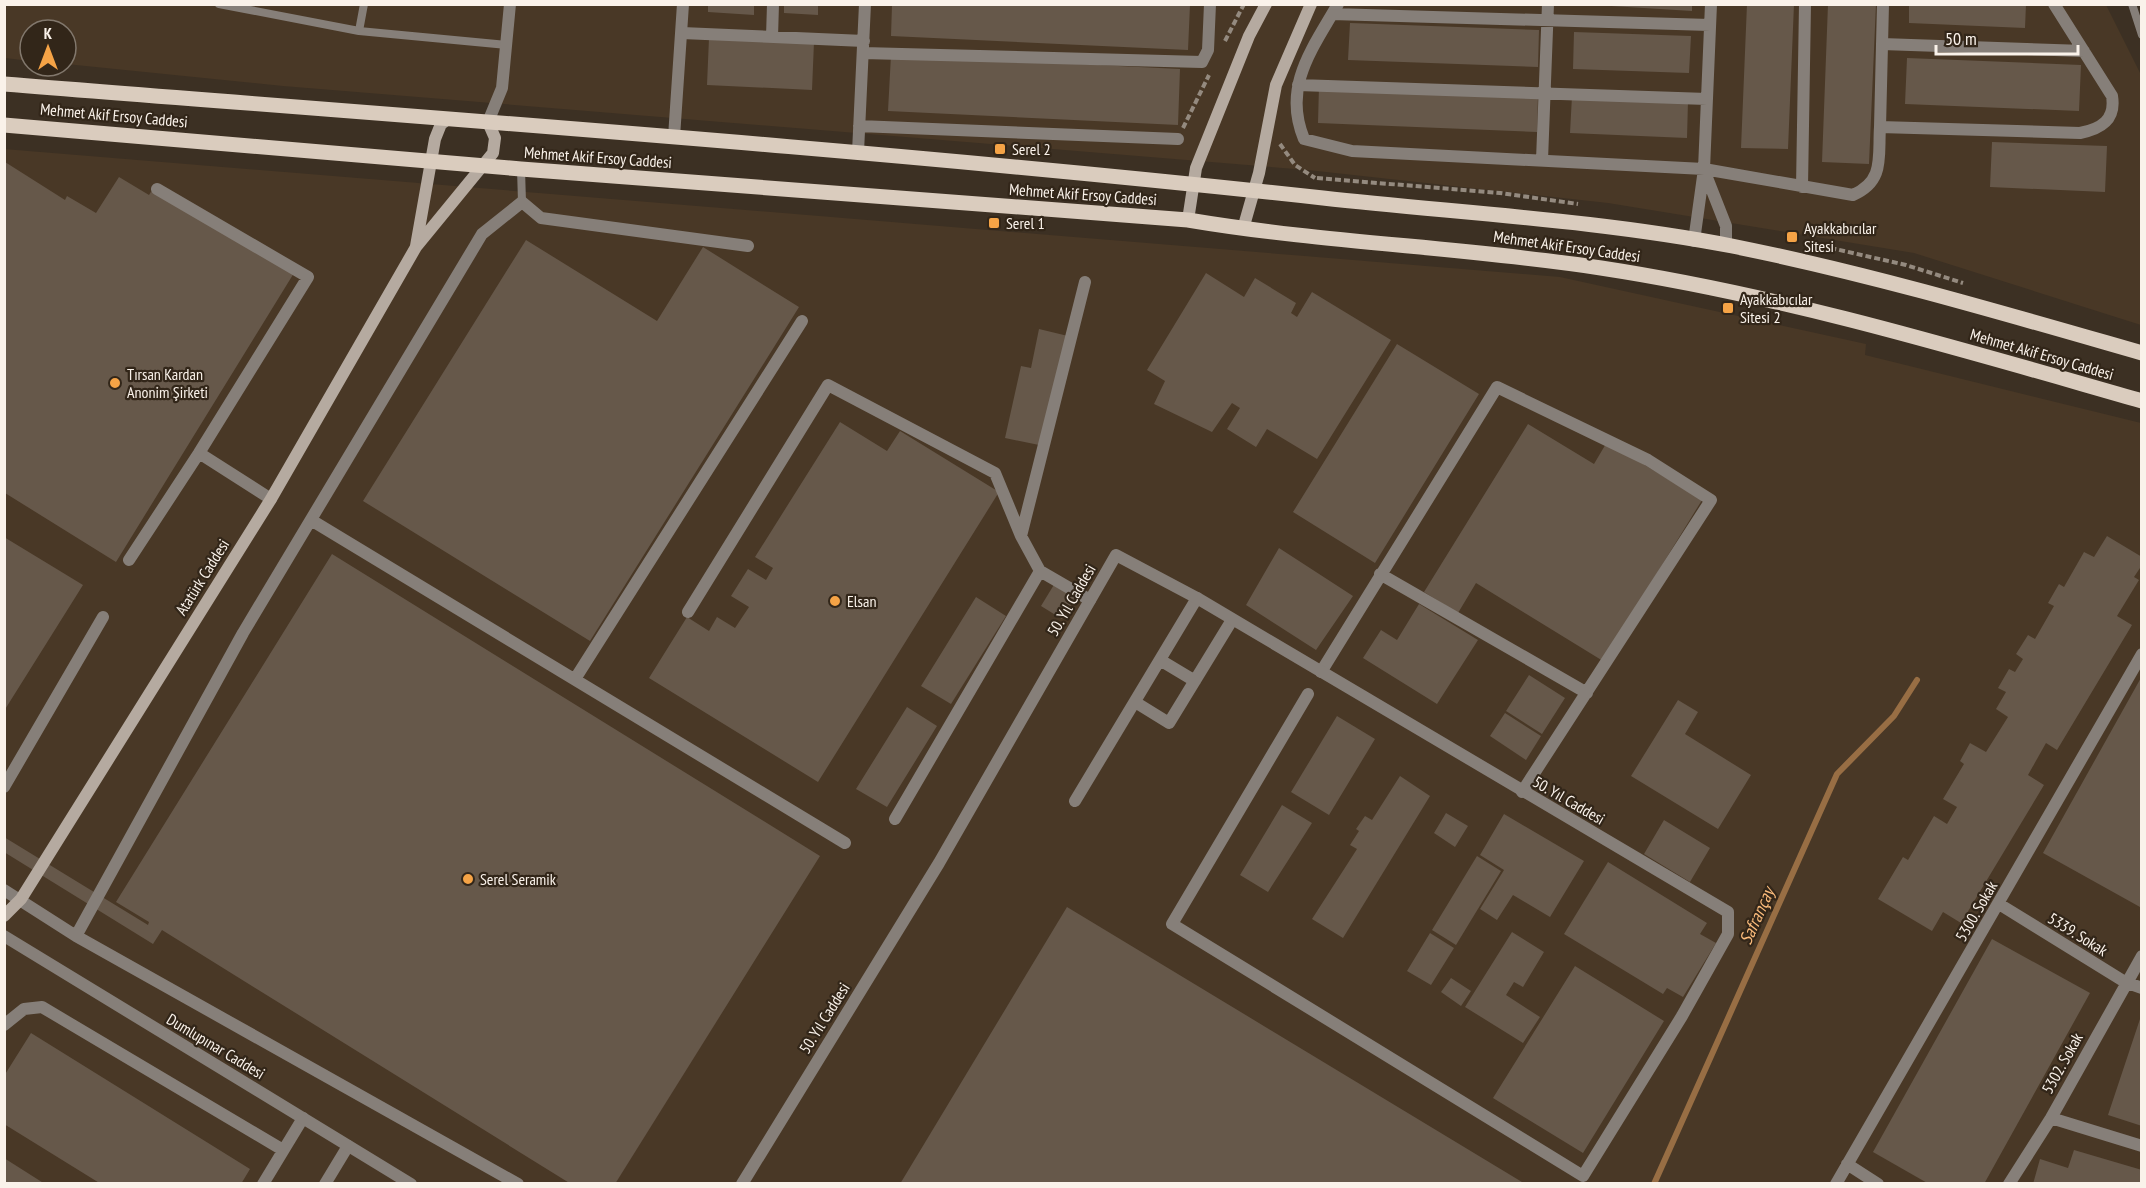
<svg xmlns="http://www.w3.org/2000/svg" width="2146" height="1188" font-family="'PT Sans Narrow',sans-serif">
<rect width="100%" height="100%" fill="#3c3023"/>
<path fill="#493826" d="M4,5H2106L2141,75V325L1914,253L1608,203L1308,170L283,86L66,64V30H30V61L5,58Z
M4,149L1560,277L1866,344L1865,355L2141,423V1183H5Z"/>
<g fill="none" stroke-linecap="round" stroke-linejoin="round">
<path stroke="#986e44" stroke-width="6" d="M1654,1184L1837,774L1894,716L1917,680"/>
</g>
<path fill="#66584a" d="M708,4H754V15L708,12Z
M784,4H818V15L784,13Z
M1579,4H1692V11Z
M1747,4H1794L1788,149L1741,148Z
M1828,4H1876L1869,164L1822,162Z
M1909,4H2026L2025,28L1909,23Z
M892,5H1190L1188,50L891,36Z
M1350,23L1539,30L1538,67L1348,60Z
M1574,32L1691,36L1689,73L1573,69Z
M709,38L814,42L812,90L707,85Z
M891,55L1180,69L1178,125L888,111Z
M1907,58L2081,65L2079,111L1905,104Z
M1319,86L1538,95L1537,132L1318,123Z
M1572,96L1688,101L1687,138L1570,133Z
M1992,142L2107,146L2105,192L1990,187Z
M5,162L65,200L67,196L96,213L119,177L149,195L154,187L294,273L116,562L5,493Z
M526,240L657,321L703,247L799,307L590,641L363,501Z
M1206,273L1244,297L1255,278L1296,303L1291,313L1297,317L1312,292L1391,340L1317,459L1267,429L1256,447L1227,429L1240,408L1232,403L1212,432L1154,404L1165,381L1147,370Z
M1039,329L1068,336L1044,446L1005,438L1021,366L1031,368Z
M1397,344L1479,394L1375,563L1293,512Z
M840,422L887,451L900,431L999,492L818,782L649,678L687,617L709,631L717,617L735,628L749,607L731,596L748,569L766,580L773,568L755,557Z
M1528,424L1594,464L1607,442L1702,500L1603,661L1476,583L1458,613L1424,592Z
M2107,536L2142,557V565L2134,577L2139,580L2117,616L2132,625L2057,750L2046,743L2028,775L2044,785L1961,923L1943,912L1932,931L1878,899L1903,857L1908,860L1934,816L1947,824L1957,807L1943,799L1964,764L1960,761L1970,743L1986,752L2008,717L1996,709L2006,692L1998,688L2009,669L2015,672L2023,659L2016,654L2028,635L2035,639L2054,606L2048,603L2059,584L2064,587L2084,552L2094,557Z
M4,537L83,585L4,711Z
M1279,548L1353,596L1316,650L1246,605Z
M332,554L820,856L615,1184H571L162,930L153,944L4,852V837L148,925L149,922L116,902Z
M1055,583L1076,597L1062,619L1041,606Z
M976,597L1006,616L951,704L921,686Z
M1419,604L1478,640L1437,704L1363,658L1381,630L1397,640Z
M1529,675L1565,698L1542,734L1506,711Z
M2142,676V904L2140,907L2043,853Z
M1678,700L1698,712L1685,734L1751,775L1718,829L1631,776Z
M907,707L937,726L887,807L856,789Z
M1505,713L1541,736L1526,760L1490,736Z
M1337,716L1375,739L1329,815L1291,792Z
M1400,776L1430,796L1343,938L1312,919L1357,849L1350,845L1359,831L1356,829L1365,816L1372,820Z
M1282,805L1312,823L1268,892L1240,875Z
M1446,813L1468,826L1455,847L1434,833Z
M1504,814L1584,861L1550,917L1513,895L1497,920L1480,909L1504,870L1480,855Z
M1664,820L1710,848L1690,882L1644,854Z
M1477,856L1501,871L1456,945L1432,930Z
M1608,862L1707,923L1700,934L1716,943L1683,997L1667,988L1663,994L1564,934Z
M1067,907L1522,1182L1521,1184H900Z
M1512,932L1544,952L1523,987L1514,982L1506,995L1540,1017L1523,1043L1465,1007Z
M1430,933L1454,948L1431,985L1407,971Z
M1992,939L2090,993L1984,1184H1929L1873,1152Z
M1575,966L1664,1021L1583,1153L1493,1098Z
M1451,978L1471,991L1461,1006L1441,992Z
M2140,1019H2142V1126L2108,1115Z
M31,1033L250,1169L241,1184H101L4,1124V1076Z
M2074,1150L2142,1170V1184H2033L2040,1159L2068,1168Z
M4,1158L45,1184H4Z"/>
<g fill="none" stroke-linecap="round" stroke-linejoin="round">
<path stroke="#948a7f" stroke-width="4" stroke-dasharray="6 3" stroke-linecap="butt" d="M1225,41L1244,4
M1183,128L1209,75
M1280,144L1295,165L1315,178
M1317,178L1500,193L1578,204
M1804,242L1906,265L1963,283"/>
<path stroke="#867f79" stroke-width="8" d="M219,4L359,31L507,45
M2132,4L2142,35
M359,31L364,4
M521,169L522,202"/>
<path stroke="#867f79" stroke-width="12" d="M1338,4C1313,48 1282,86 1304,139L1352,151L1704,169L1853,195C1885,181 1878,157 1880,127L2080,133C2101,129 2116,120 2112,96L2054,4
M1332,14L1710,25
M682,33L864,41
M772,37L773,4
M1882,44L2084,51
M863,53L1202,62L1208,50L1210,4
M1298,85L1707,99
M488,122L502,88L510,4
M859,126L1178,139
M1880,127L1883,4
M674,137L683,4
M858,152L865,4
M1542,160L1548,4
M1704,170L1726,226V245
M1802,187L1805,4
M157,189L308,277L199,453
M1694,241L1704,169L1711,4
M311,520L845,843
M129,560L199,453L271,499
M1040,571L1090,600
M1380,574L1587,693
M688,612L828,385L995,473L1021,536
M1160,660L1195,681
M1321,672L1497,387L1648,460L1711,500L1522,792
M575,679L802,321
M1135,702L1169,723L1232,620
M4,787L103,617
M1075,801L1197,598
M895,819L1040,571L1021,536L1085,282
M4,890L76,936
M1999,904L2125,982L2142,988
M4,1025L24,1009L42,1007L283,1150
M2051,1118L2142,1146
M1847,1164L1878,1184
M263,1184L303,1118
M325,1184L348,1146
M518,1184L76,936L243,633L482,234L522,202L541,218L748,246
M1836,1184L2142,654
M2009,1184L2051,1118L2142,956"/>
<path stroke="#867f79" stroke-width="12" d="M4,936L411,1184
M742,1184L939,863L1116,555L1197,598L1728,912V934L1682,1016L1583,1176L1172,924L1308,694"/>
<path stroke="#b5aaa0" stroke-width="12" d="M1188,220L1196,168L1249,36L1266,4
M1243,229L1259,173L1276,85L1311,4
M416,246L435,139L441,124L448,119
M4,916L21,899L271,499L416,247L493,153L495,138L488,122"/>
<path stroke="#daccbe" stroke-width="15" d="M4,84C444,119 884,150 1323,198C1459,213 1598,220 1732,246C1871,274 2006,314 2142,353
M4,125L521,169L1188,220C1325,243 1464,247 1601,268C1785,296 1963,350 2142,401"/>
</g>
<g fill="#f5a346" stroke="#322619" stroke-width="2">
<rect x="994" y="143" width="12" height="12" rx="3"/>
<rect x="988" y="217" width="12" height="12" rx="3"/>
<rect x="1786" y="231" width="12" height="12" rx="3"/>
<rect x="1722" y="302" width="12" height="12" rx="3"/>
<circle cx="115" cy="383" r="6"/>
<circle cx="835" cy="601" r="6"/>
<circle cx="468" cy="879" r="6"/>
</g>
<g text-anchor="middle" stroke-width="4.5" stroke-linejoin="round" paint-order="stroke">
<g font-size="16" fill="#faf2ea" stroke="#322619">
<text transform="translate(114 115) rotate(5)" y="6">Mehmet Akif Ersoy Caddesi</text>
<text transform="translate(598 157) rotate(4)" y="6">Mehmet Akif Ersoy Caddesi</text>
<text transform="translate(1083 194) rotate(4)" y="6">Mehmet Akif Ersoy Caddesi</text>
<text transform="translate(1567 246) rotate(8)" y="6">Mehmet Akif Ersoy Caddesi</text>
<text transform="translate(2042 354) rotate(16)" y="6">Mehmet Akif Ersoy Caddesi</text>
<text transform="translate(202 577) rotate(-58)" y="6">Atatürk Caddesi</text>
<text transform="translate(1071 600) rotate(-60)" y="6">50. Yıl Caddesi</text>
<text transform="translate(1569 800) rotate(30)" y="6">50. Yıl Caddesi</text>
<text transform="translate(1976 911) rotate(-60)" y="6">5300. Sokak</text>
<text transform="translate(2078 934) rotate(32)" y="6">5339. Sokak</text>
<text transform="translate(824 1018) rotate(-58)" y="6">50. Yıl Caddesi</text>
<text transform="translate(216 1046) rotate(31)" y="6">Dumlupınar Caddesi</text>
<text transform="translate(2062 1063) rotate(-61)" y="6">5302. Sokak</text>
</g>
<g font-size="16" fill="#faf2ea" stroke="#322619" text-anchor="start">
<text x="1012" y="155">Serel 2</text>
<text x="1006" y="229">Serel 1</text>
<text x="1804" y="234">Ayakkabıcılar<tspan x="1804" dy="18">Sitesi</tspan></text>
<text x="1740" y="305">Ayakkabıcılar<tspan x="1740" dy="18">Sitesi 2</tspan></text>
<text x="127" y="380">Tırsan Kardan<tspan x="127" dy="18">Anonim Şirketi</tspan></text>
<text x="847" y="607">Elsan</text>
<text x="480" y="885">Serel Seramik</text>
</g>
<g font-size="18" font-style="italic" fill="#fcbc7c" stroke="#322619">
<text transform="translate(1757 916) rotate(-66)" y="6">Safrançay</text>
</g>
</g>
<rect width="2146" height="1188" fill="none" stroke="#faf2ea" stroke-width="12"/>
<g transform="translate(48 48)"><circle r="28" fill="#322619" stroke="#82786d" stroke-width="1.5"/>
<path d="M0-4.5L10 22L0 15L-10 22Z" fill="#f5a346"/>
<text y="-9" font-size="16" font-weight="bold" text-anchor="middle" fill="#faf2ea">K</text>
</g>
<path d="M1936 45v9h142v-9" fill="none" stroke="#faf2ea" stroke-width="3"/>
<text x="1945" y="45" font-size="18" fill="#faf2ea" stroke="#322619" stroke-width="4.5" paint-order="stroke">50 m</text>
</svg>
